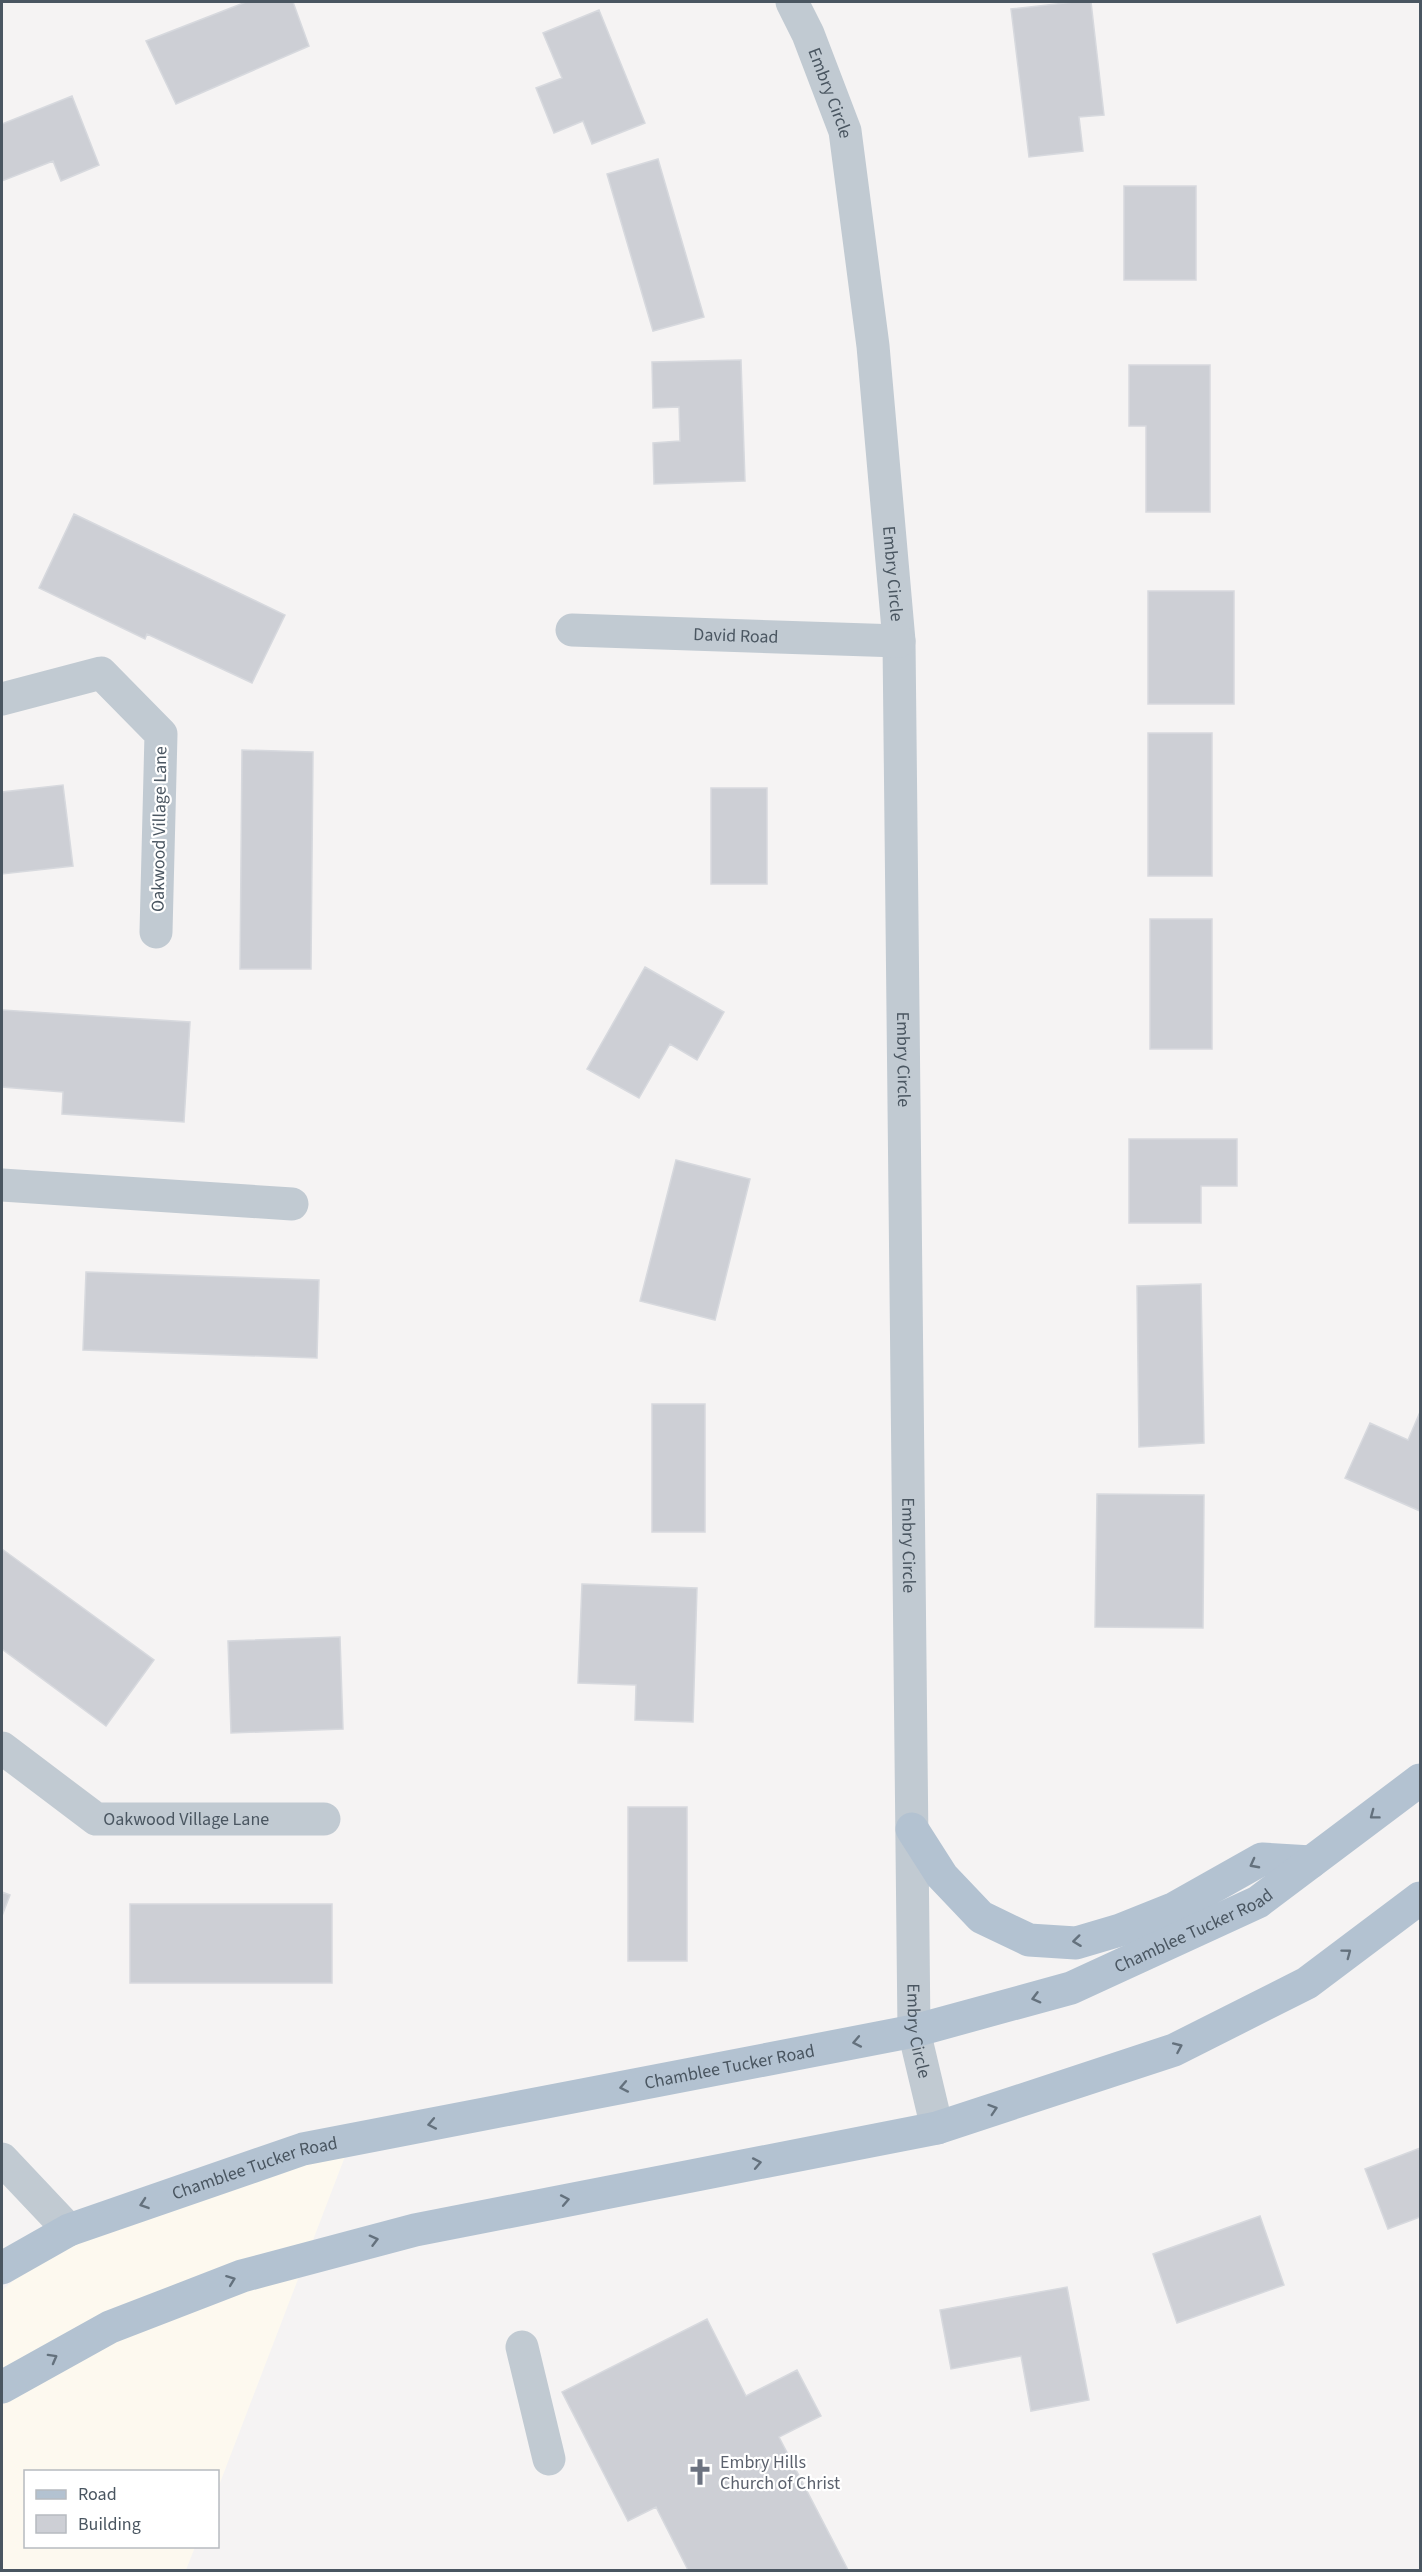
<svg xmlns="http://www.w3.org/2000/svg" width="1422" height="2572" font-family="'Source Sans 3',sans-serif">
<rect width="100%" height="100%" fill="#f5f3f3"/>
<path fill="#fdf9ef" d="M354,2133L218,2488V2472H26V2546L195,2547L186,2570H2V2290L56,2246Z"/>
<path fill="#cdcfd5" stroke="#d7d9de" stroke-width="1.5" d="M246,2H293L309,46L176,104L146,41Z
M1074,2H1091L1104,115L1079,117L1083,151L1029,157L1011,9Z
M599,10L645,123L592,144L583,121L554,133L536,88L562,78L543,33Z
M72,96L99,165L61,181L53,161L2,181V124Z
M658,159L704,317L653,331L607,174Z
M1124,186H1196V280H1124Z
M741,360L745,481L654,484L653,443L680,441L679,407L653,408L652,362Z
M1129,365H1210V512H1146V426H1129Z
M74,514L285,615L252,683L147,634L145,639L39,588Z
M1148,591H1234V704H1148Z
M1148,733H1212V876H1148Z
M242,750L313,752L311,969H240Z
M63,785L73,866L2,874V792Z
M711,788H767V884H711Z
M1150,919H1212V1049H1150Z
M645,967L724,1012L697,1060L670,1044L639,1098L587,1069Z
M2,1010L190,1022L184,1122L62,1114L63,1092L2,1087Z
M1129,1139H1237V1186H1201V1223H1129Z
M676,1160L750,1179L715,1320L640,1301Z
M86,1272L319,1280L317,1358L83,1350Z
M1201,1284L1204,1443L1139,1447L1137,1286Z
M652,1404H705V1532H652Z
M1420,1412V1511L1345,1478L1370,1423L1408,1440Z
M1097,1494L1204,1495L1203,1628L1095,1627Z
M2,1549L154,1660L106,1726L2,1649Z
M582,1584L697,1588L693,1722L635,1720L636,1685L578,1683Z
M340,1637L343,1729L231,1733L228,1641Z
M628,1807H687V1961H628Z
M2,1892L10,1895L2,1916Z
M130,1904H332V1983H130Z
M1420,2148V2217L1388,2229L1365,2169Z
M1260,2216L1284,2285L1177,2323L1153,2254Z
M1067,2287L1089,2400L1031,2411L1021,2356L951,2369L940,2310Z
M707,2319L746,2396L797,2370L821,2416L779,2437L848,2570H688L656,2507L628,2521L562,2392Z"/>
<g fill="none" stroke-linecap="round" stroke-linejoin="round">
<g stroke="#c1cad2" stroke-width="33">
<path id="s1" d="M792,2L808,34L845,131L873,346L899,641L914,2031L937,2128"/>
<path id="s2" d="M572,630L899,641"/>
<path d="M2,699L101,673L161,734L156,932"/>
<path d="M2,1185L292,1204"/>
<path id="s3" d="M2,1748L96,1819H324"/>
<path d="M2,2159L69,2230"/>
<path d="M522,2347L549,2459"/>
</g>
<g stroke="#b3c2d1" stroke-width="33">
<path d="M912,1829L942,1876L981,1917L1029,1940L1076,1943L1120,1930L1175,1908L1262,1859L1311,1862"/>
<path id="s4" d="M2,2268L69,2230L303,2149L914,2031L1071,1988L1258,1902L1420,1780"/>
<path d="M2,2387L110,2327L242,2276L415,2230L937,2128L1174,2050L1307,1983L1420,1898"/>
</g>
</g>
<defs><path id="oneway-chevron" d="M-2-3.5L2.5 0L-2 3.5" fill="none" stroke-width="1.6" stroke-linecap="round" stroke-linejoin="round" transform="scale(1.5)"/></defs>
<g stroke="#64717d">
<use href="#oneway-chevron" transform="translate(1374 1815) rotate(143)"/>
<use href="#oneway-chevron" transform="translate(1254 1864) rotate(152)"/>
<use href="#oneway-chevron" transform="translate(1077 1941) rotate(173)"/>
<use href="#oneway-chevron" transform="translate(1347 1953) rotate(-37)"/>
<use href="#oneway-chevron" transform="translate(1036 1998) rotate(165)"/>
<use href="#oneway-chevron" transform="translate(857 2042) rotate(169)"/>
<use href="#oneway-chevron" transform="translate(1178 2047) rotate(-24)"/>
<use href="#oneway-chevron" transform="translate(624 2087) rotate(169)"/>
<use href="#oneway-chevron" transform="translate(993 2109) rotate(-18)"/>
<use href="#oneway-chevron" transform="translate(432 2124) rotate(169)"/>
<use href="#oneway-chevron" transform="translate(757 2163) rotate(-11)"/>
<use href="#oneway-chevron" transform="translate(565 2200) rotate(-11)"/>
<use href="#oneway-chevron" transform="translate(144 2204) rotate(161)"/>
<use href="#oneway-chevron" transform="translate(374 2240) rotate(-15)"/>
<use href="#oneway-chevron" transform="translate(231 2280) rotate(-21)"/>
<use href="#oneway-chevron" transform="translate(53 2358) rotate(-29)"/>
</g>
<defs>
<symbol id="church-bare" viewBox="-9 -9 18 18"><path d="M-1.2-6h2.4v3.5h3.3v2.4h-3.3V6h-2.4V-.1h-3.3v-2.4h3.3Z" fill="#6b7280" stroke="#fff" stroke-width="2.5" paint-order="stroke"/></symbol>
</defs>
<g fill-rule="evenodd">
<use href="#church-bare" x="681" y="2453" width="38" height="38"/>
</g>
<g text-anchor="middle" stroke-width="4.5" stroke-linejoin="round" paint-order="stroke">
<g font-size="18" fill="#4a5661" stroke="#fff">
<text dy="6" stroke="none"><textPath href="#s1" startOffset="99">Embry Circle</textPath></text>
<text dy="6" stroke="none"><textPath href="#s1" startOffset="585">Embry Circle</textPath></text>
<text dy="6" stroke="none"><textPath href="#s2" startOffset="164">David Road</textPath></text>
<text transform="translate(159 829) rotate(-89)" y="6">Oakwood Village Lane</text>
<text dy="6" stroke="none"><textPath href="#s1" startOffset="1071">Embry Circle</textPath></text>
<text dy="6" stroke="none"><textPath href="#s1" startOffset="1557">Embry Circle</textPath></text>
<text dy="6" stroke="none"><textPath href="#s3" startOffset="208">Oakwood Village Lane</textPath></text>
<text dy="6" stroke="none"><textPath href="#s4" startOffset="1245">Chamblee Tucker Road</textPath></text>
<text dy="6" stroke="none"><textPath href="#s1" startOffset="2043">Embry Circle</textPath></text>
<text dy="6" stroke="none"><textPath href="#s4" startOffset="759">Chamblee Tucker Road</textPath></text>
<text dy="6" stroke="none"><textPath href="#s4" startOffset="273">Chamblee Tucker Road</textPath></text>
</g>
<g font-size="18" fill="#5b616d" stroke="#fff" text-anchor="start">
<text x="720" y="2468">Embry Hills<tspan x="720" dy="21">Church of Christ</tspan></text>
</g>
</g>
<rect width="1422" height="2572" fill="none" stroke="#4a5661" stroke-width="6"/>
<rect x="24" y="2470" width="195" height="78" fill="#ffffff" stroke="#b7bbc0" stroke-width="1.5"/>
<rect x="36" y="2490" width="30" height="9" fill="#b3c2d1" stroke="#b7bbc0" stroke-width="1.5"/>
<text x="78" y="2500" font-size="18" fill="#4a5661">Road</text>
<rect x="36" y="2515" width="30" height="18" fill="#cdcfd5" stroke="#b7bbc0" stroke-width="1.5"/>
<text x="78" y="2530" font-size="18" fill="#4a5661">Building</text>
</svg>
